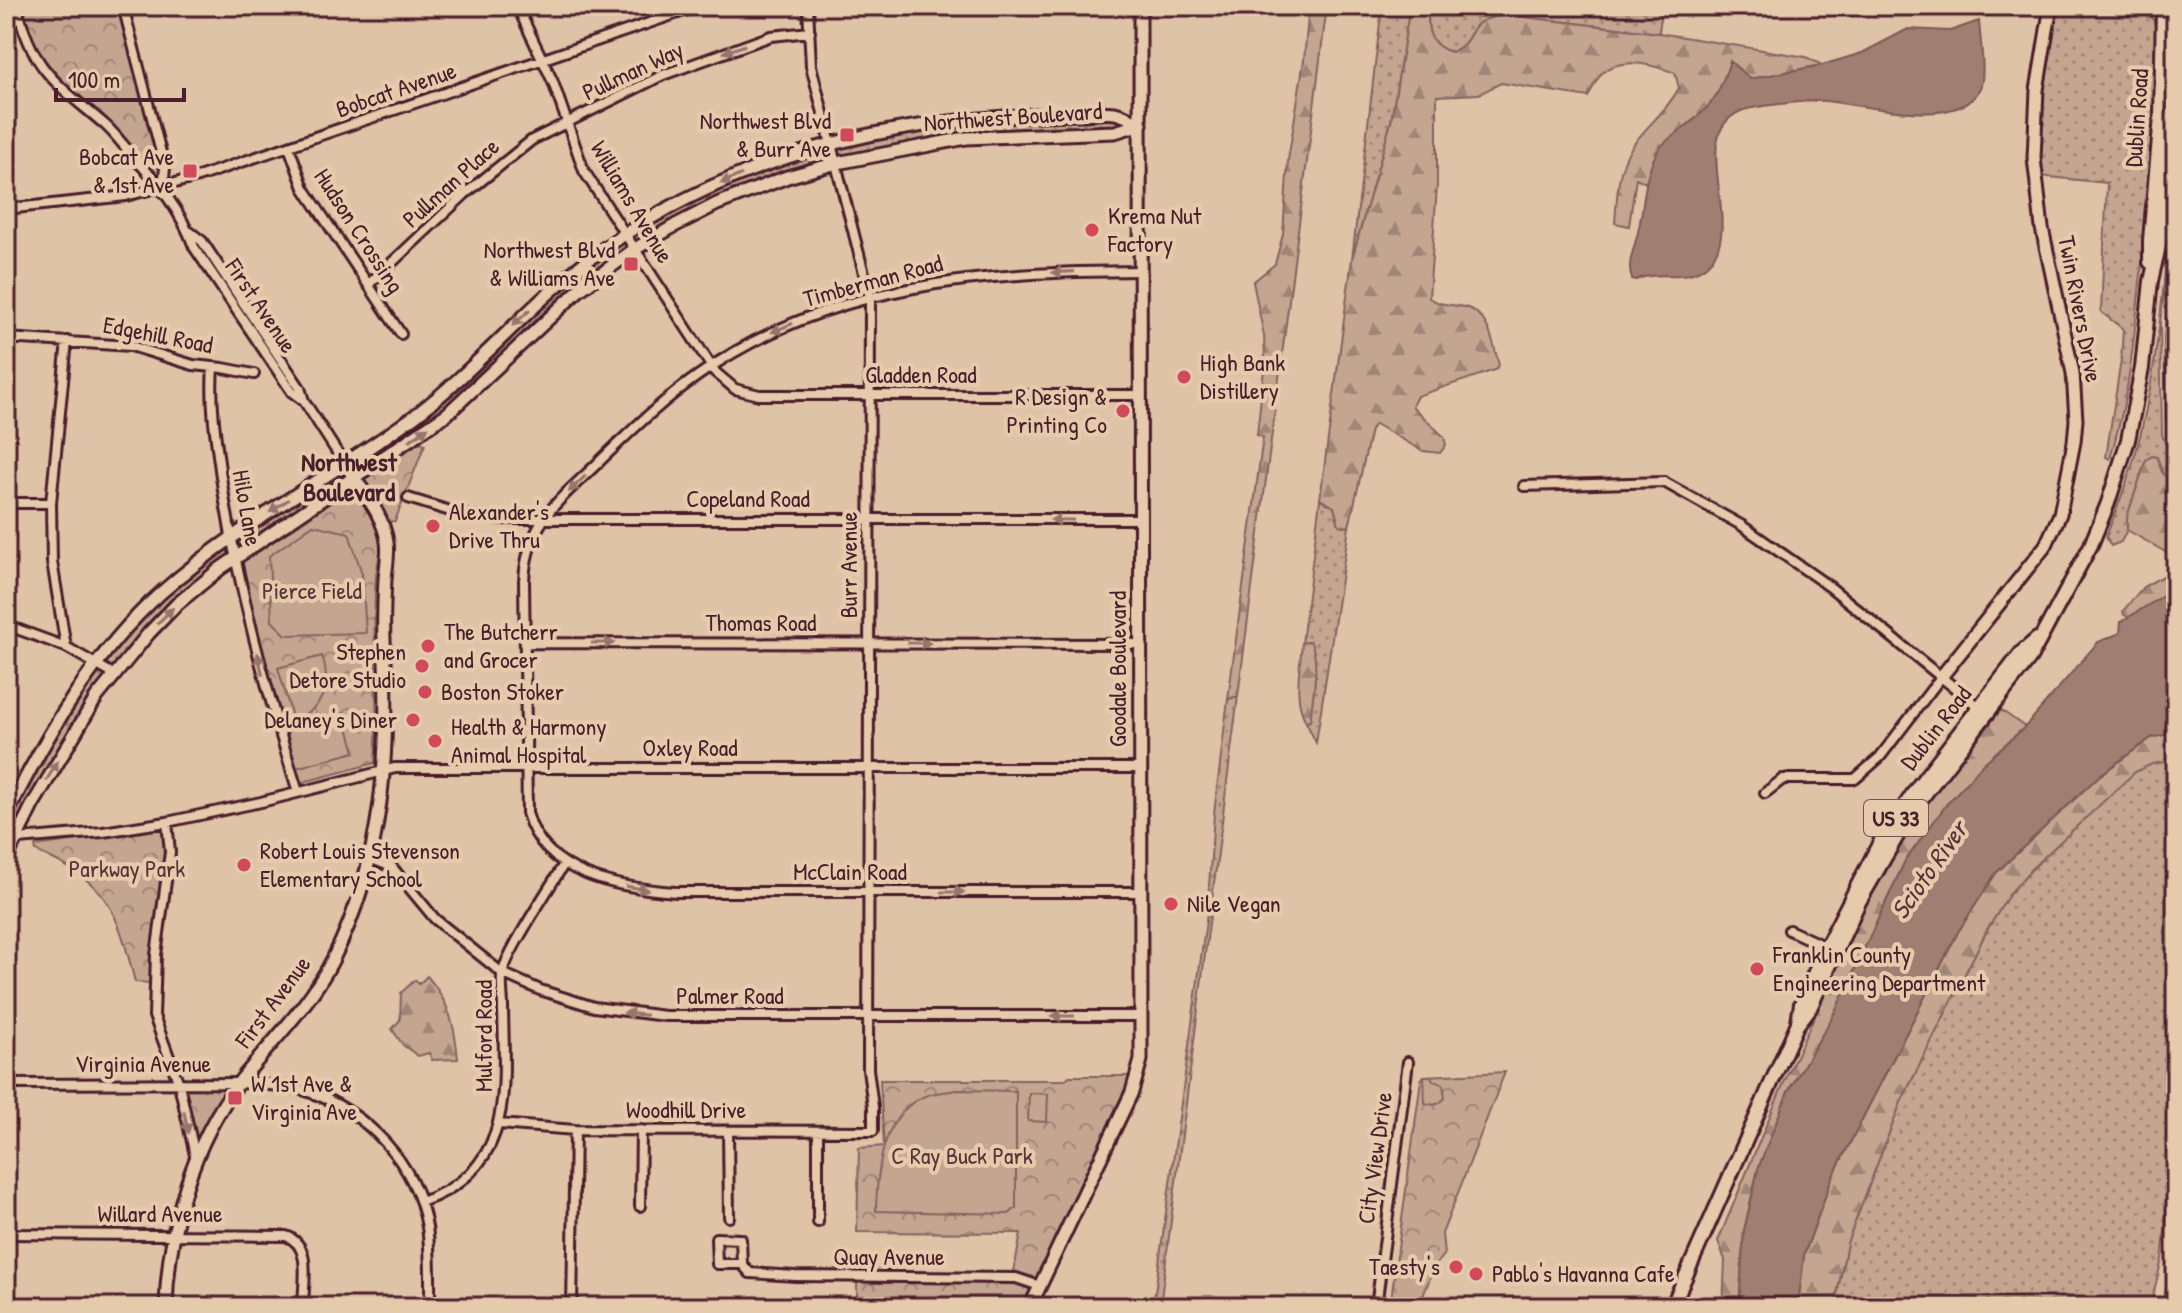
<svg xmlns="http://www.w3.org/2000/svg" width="2182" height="1313" font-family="'Patrick Hand',sans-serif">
<defs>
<pattern id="grass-dots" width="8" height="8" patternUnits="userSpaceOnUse" patternTransform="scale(2)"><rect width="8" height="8" fill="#c3a590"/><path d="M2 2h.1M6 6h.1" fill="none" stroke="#a08676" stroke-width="1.8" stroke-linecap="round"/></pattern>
<pattern id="forest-firs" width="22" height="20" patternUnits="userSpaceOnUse" patternTransform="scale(2)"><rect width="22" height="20" fill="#c3a590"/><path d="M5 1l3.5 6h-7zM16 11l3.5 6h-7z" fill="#a08676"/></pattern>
<pattern id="park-crowns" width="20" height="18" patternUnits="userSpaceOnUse" patternTransform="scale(2)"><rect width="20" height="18" fill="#c3a590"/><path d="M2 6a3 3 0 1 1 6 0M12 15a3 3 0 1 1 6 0" fill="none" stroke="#a08676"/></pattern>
</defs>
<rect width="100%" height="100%" fill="#dfc3a7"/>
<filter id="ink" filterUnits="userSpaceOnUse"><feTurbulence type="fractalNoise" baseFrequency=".0125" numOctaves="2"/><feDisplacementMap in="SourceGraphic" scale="16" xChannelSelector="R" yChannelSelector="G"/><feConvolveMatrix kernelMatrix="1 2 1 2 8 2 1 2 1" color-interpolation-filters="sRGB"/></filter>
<g filter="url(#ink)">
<path fill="url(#grass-dots)" stroke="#86625e" stroke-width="2" d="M1382,6H1410L1391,122L1352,259Z
M1429,6H1662L1659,33L1508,15C1460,20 1481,38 1452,52C1428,46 1426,28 1429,6Z
M2057,6C2077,6 2139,3 2152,18C2169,37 2135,339 2128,382C2124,408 2117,434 2110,459L2106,457L2121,360L2123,329L2101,312L2107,183L2040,176L2042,96Z
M1116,113L1141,124L1115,132L1019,134L837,163L717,204L578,291L447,414L221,568L113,674L6,859V816L82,685L160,594L414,416L513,325L625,234L759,168L900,129Z
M2176,157V215L2160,322L2162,434L2165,443L2176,460V542L2168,520V480L2162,472L2157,458L2152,456L2146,460L2127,517V530L2121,542L2111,546L2106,537C2119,503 2133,468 2141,432C2162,343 2166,248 2176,157Z
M1320,499L1334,507L1339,525L1349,527L1316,743L1306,722L1310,721C1312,700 1321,659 1309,641L1302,643Z
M1238,696L1160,1307H1153L1207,914L1214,814L1228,699Z
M2176,760V1133L2162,1259L2150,1307H1838L1837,1295L1847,1243L1901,1102L1987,930L2010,893L2031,870L2118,785L2135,771L2152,764Z
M2176,1225V1307H2161L2170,1274Z"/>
<path fill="url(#forest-firs)" stroke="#86625e" stroke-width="2" d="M1309,6H1327L1238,696L1228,699L1263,437L1257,435L1265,359L1264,336L1253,282L1275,264L1283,234L1288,160L1304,60Z
M1410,6H1429C1426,28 1428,46 1452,52C1481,38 1460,20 1507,15L1659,33L1806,57L1822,65L1750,79L1730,62C1724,80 1719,98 1705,112C1674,142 1658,135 1646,183L1636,178L1629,226L1615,223C1617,199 1617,169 1631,148C1646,125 1665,114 1679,88L1675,73C1654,65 1620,56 1601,74C1596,80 1592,90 1588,97L1501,83L1479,94L1437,96V186L1429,298C1441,306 1452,304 1465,307C1490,314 1493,344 1499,365L1495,370L1417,396L1412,406L1444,437L1446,445L1440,453L1423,451L1375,424L1371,430L1349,527L1339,525L1334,507L1320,499L1352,259L1391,122Z
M2176,243V436L2166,420L2164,336Z
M2152,456L2157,457L2162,472L2168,480V520L2176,542V558L2127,530V517L2146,460Z
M2176,569V588L2129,617L2124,615L2123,611L2143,587Z
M1310,641C1321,659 1312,700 1310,721L1306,722C1293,699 1300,668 1302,643Z
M2001,710L2025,727L1983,764L1947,805L1905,861L1832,1018L1788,1092L1758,1169L1744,1231L1739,1307H1723L1725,1260L1718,1241L1782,1087L1863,910L1922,808Z
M2176,732V760L2152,764L2135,772L2031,869L2010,893L1987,930L1901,1102L1847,1243L1837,1294L1838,1307H1801L1799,1298L1804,1255L1832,1178L1958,932L1996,873L2099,776L2151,738Z
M427,976C449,1001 455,1026 458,1059L432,1060L429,1053L418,1056L403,1045L392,1029L400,1020L401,993L415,980L419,984Z"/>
<path fill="url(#park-crowns)" stroke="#86625e" stroke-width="2" d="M17,6H123L165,168L163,187L45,72Z
M420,442L425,444L395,521L387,522C384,540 377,559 376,577C371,639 380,701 375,763L300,783L268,677L242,562Z
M162,828L165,858L150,983L135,982C116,908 110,884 36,851L35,846Z
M1505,1072L1442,1234L1444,1254C1431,1268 1427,1290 1418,1307H1390L1421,1080L1424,1076Z
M1069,1076H1137L1025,1307H857V1279L1012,1281L1021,1233L857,1232L859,1148L884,1146L880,1080H1065Z
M232,1085L196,1150L181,1086Z"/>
<path fill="#c3a590" stroke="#86625e" stroke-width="2" d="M313,525L349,533L362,574L366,633L286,635L272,621L269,556Z
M322,656C332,685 323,710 293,720L278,668Z
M344,713L355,752L296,768L286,729Z
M1424,1076H1431L1433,1081L1443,1084L1445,1098C1439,1105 1434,1106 1425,1103Z
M956,1090L1016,1091V1208L1009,1214L876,1211C877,1169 882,1108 931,1094C939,1092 948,1092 956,1090Z
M1029,1093L1048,1094L1047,1122L1028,1121Z"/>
<path fill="#a07e72" stroke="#7e5856" stroke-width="2" d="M1979,21C1980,38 1986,74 1980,88C1962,132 1861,104 1825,101C1811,100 1752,106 1741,111C1684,135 1749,229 1706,266C1685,283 1658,269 1636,280L1632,279C1626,263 1635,248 1638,232C1645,204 1643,174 1659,149C1664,141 1675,135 1682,129C1713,106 1718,97 1730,61L1750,79L1822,65L1862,53L1908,29L1950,31Z
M2176,588V732L2151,738L2099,776L1996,873L1958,932L1832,1178L1804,1255L1799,1298L1801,1307H1739L1744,1231L1758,1169L1788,1092L1832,1018L1905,861L1947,804L1983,764L2025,727L2098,642L2120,633L2121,622Z"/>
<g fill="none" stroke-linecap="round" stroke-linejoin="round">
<defs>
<path id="street" d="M17,6C32,70 56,83 103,123C114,132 122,144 132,155C158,183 181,210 194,247L292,392L304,401
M123,6L165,168L163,187
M517,6L553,82L584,171L715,372L735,389L759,395H1140
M289,147L304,188L401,334
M6,209L126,196L198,177L699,6
M190,232L202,241L300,388L304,401L344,463
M1141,271C986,272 830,282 699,375C664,399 634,428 603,458C563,498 527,519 524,581L527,813C544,876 620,888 676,892H1141
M369,284L465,194L532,140L663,75L771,36L810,32
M6,338L131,346L193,365L223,368L254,374
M213,367C210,404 216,440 221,477C237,584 266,689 298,792
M1524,486L1664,482L1741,525L1830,587L1941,677
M408,498L463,515L500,519H1140
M6,503H51
M6,625L66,647L113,674
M525,643L1140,644
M66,647L52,562L51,503L67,341
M1765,793L1783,779H1855L1880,757L1941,677L1979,707
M167,822L170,852L156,955L154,1016L179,1084L196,1160
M6,840L103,832L167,822L261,802L395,768H1141
M372,859L392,867L435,919L502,973L540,990L594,1007L665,1016H1141
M1789,930L1826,947
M6,1084L251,1083C269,1085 288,1086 306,1091C367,1111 416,1163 427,1227C431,1254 430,1280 430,1307
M499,1124L575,1130L873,1131V1107L868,1069L870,297L811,66L808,6
M728,1131L729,1217
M421,1202C516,1169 504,1089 503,1007C503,997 501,986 502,976C503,957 552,884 564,864
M640,1206L641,1130
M818,1222V1131
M6,1234L286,1236C313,1245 303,1284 303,1307
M742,1264H717L716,1238L741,1239L742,1264L750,1273L795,1276L1016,1278L1040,1286
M572,1307L575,1130
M1376,1307L1408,1062"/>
<path id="secondary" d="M1941,677L2046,545L2060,514L2074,442L2076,420L2073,373L2042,228L2034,158L2037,90L2051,6
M6,816C46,736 94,652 162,592C240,523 333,476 416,415C470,374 515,321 567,277C681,181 834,130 981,119C1014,116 1047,114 1080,114C1091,114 1104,111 1115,113C1124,115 1133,120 1141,124
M6,859L32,806L96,698L149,633L177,604L221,568L447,414L578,291L635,249L676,225L717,204L787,177L837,163L966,138L1115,132L1141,124
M166,1307C168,1229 192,1142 241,1080C273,1040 310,1005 333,959C384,858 390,751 384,639C383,619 384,599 385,579C386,567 389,554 387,542C384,517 365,494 351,473
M1030,1307L1132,1092L1141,1060L1140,6"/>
<path id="primary" d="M2150,262V240L2161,116L2163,6
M1798,1021L1801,1004L1826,947L1880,842L1919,785L1956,737L2022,652L2037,639
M1672,1307L1797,1025L1810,1008L1859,902L1911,812L2030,658L2091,545L2108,503L2128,440L2142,368L2151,281L2160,242L2176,92"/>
</defs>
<use href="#street" stroke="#4a1f2b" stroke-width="14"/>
<use href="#secondary" stroke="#4a1f2b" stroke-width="17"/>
<use href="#primary" stroke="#4a1f2b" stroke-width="18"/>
<use href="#street" stroke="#e5caac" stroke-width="8"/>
<use href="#secondary" stroke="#e5caac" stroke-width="11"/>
<use href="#primary" stroke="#e5caac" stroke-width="12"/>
</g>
<defs><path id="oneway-solid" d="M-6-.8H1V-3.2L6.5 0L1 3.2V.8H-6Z" transform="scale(2)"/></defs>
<g fill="#98746c">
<use href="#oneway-solid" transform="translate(734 49) rotate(160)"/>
<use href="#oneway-solid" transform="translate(731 179) rotate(157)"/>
<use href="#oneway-solid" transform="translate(1063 272) rotate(178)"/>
<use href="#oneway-solid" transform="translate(521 318) rotate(138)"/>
<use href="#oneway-solid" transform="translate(782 328) rotate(157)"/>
<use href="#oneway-solid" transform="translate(419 434) rotate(-35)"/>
<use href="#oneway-solid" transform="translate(577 484) rotate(136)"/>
<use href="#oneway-solid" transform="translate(279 506) rotate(146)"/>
<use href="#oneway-solid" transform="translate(1062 520) rotate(-180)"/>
<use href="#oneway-solid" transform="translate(165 616) rotate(-45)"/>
<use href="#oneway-solid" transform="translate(603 643)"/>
<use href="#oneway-solid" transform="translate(919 643)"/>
<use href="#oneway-solid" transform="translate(260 664) rotate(-103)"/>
<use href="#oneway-solid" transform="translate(52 771) rotate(-60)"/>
<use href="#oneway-solid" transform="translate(637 888) rotate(9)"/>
<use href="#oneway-solid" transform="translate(953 892)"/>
<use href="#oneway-solid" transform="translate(635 1014) rotate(-174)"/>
<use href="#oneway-solid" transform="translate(1063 1016) rotate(-180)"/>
<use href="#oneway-solid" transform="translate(186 1122) rotate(79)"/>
</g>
</g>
<g fill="#d1495b" stroke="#e5caac" stroke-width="3">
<rect x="839" y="127" width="16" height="16" rx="4"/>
<rect x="182" y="163" width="16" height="16" rx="4"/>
<circle cx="1092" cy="230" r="8"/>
<rect x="623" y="256" width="16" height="16" rx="4"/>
<circle cx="1184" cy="377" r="8"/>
<circle cx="1123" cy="411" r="8"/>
<circle cx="433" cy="526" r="8"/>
<circle cx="428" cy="646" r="8"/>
<circle cx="422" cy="666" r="8"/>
<circle cx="425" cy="692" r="8"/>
<circle cx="413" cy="720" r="8"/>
<circle cx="435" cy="741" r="8"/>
<circle cx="244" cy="865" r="8"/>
<circle cx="1171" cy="904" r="8"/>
<circle cx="1757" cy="969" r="8"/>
<rect x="227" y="1090" width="16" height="16" rx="4"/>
<circle cx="1456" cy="1267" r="8"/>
<circle cx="1476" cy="1274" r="8"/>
</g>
<g text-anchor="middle" stroke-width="8" stroke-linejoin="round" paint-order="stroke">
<rect fill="#e5caac" stroke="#785252" stroke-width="2" x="1864" y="800" width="64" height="36" rx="6"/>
<g font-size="22" font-weight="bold" fill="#4a1f2b">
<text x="1896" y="826">US 33</text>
</g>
<g font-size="24" fill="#4a1f2b" stroke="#e5caac">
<text transform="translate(633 71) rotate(-25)" y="8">Pullman Way</text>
<text transform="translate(396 90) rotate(-19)" y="8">Bobcat Avenue</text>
<text transform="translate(1013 117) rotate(-4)" y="8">Northwest Boulevard</text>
<text transform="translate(2137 118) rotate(-86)" y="8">Dublin Road</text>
<text transform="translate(451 183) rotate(-42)" y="8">Pullman Place</text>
<text transform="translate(632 202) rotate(59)" y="8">Williams Avenue</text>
<text transform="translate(359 231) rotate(57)" y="8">Hudson Crossing</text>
<text transform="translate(873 281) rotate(-15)" y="8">Timberman Road</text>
<text transform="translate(261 306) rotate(56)" y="8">First Avenue</text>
<text transform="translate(2080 309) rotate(79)" y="8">Twin Rivers Drive</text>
<text transform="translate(158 335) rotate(11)" y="8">Edgehill Road</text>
<text x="921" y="383">Gladden Road</text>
<text x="748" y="507">Copeland Road</text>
<text transform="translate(247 508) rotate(80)" y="8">Hilo Lane</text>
<text transform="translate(849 565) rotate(-90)" y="8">Burr Avenue</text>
<text x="761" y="631">Thomas Road</text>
<text transform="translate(1118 669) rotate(-90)" y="8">Goodale Boulevard</text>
<text transform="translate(1936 728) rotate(-52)" y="8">Dublin Road</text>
<text x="690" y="756">Oxley Road</text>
<text x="850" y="880">McClain Road</text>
<text x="730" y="1004">Palmer Road</text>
<text transform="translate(273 1002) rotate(-53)" y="8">First Avenue</text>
<text transform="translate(484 1036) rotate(-90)" y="8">Mulford Road</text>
<text x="143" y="1072">Virginia Avenue</text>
<text x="686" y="1118">Woodhill Drive</text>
<text transform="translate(1375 1158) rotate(-82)" y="8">City View Drive</text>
<text x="160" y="1222">Willard Avenue</text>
<text x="889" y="1265">Quay Avenue</text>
</g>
<g font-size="24" fill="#4a1f2b" stroke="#e5caac" text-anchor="start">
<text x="831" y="129" text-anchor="end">Northwest Blvd<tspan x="831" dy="28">&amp; Burr Ave</tspan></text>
<text x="174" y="165" text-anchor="end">Bobcat Ave<tspan x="174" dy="28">&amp; 1st Ave</tspan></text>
<text x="1108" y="224">Krema Nut<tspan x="1108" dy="28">Factory</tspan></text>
<text x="615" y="258" text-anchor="end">Northwest Blvd<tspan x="615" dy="28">&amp; Williams Ave</tspan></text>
<text x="1200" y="371">High Bank<tspan x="1200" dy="28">Distillery</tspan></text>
<text x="1107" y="405" text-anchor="end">R Design &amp;<tspan x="1107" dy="28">Printing Co</tspan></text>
<text x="449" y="520">Alexander's<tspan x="449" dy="28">Drive Thru</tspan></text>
<text x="444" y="640">The Butcherr<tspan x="444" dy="28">and Grocer</tspan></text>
<text x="406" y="660" text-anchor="end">Stephen<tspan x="406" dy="28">Detore Studio</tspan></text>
<text x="441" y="700">Boston Stoker</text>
<text x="397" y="728" text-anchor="end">Delaney's Diner</text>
<text x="451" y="735">Health &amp; Harmony<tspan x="451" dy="28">Animal Hospital</tspan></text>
<text x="260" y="859">Robert Louis Stevenson<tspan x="260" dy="28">Elementary School</tspan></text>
<text x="1187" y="912">Nile Vegan</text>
<text x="1773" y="963">Franklin County<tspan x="1773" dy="28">Engineering Department</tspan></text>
<text x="251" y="1092">W 1st Ave &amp;<tspan x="251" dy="28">Virginia Ave</tspan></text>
<text x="1440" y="1275" text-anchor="end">Taesty's</text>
<text x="1492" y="1282">Pablo's Havanna Cafe</text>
</g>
<g font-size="24" fill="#5c333a" stroke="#e5caac">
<text x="312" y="599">Pierce Field</text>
<text x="127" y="877">Parkway Park</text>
<text x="962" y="1164">C Ray Buck Park</text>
</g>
<g font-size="26" font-weight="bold" fill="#4a1f2b" stroke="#e5caac">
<text x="349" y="471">Northwest<tspan x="349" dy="30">Boulevard</tspan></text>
</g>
<g font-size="26" font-style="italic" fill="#5b3239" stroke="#e5caac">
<text transform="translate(1929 870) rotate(-55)" y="9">Scioto River</text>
</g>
</g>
<rect width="2182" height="1313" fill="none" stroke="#e5caac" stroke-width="32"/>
<rect x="16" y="16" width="2150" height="1281" fill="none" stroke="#4a1f2b" stroke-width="3" filter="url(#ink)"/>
<path d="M56 88v12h128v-12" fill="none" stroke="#4a1f2b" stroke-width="4"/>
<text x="68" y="88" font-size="24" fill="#4a1f2b" stroke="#e5caac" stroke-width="6" paint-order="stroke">100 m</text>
</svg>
